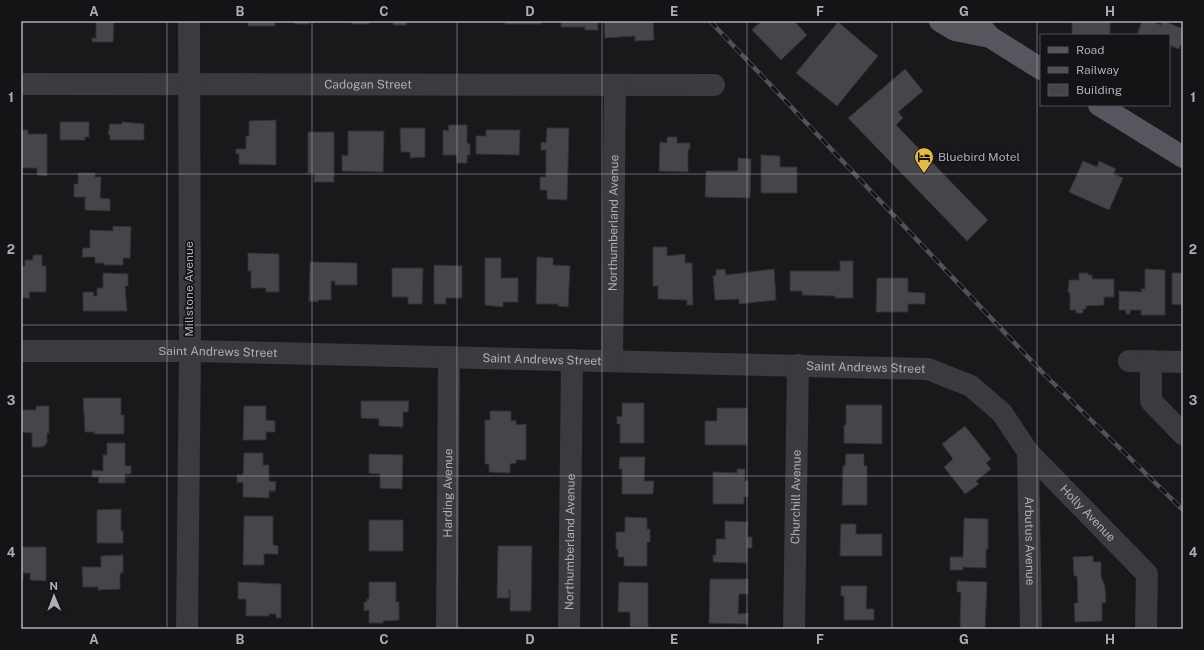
<svg xmlns="http://www.w3.org/2000/svg" width="1204" height="650" font-family="'Public Sans',sans-serif">
<rect width="100%" height="100%" fill="#19181a"/>
<path fill="#46464a" stroke="#333336" d="M96,21H114L113,42H92V38H96Z
M248,21H275V26H248Z
M295,21H309V24H295Z
M352,21H384H368L369,24H352Z
M393,21H408H406V25H393Z
M505,21H541V24H505Z
M561,21H598V30H585V27H561Z
M604,21H653L654,40L635,41V36L605,38Z
M762,21H794L807,35L781,60L752,30Z
M1072,21H1110V35H1072Z
M1142,21H1151L1161,25L1162,21H1164L1183,29V40L1179,49L1169,45V35H1137Z
M838,22L878,56L837,106L796,73Z
M905,69L923,91L898,112L903,118L896,125L988,220L967,241L848,118Z
M276,120V165L239,164V154H236V149H246V136H249V121Z
M60,122H89V137H85V140H60Z
M122,122L144,124V140H110V135L108,134L110,124H122Z
M448,125H467V143L470,144V155H467V163H457V155H443V130L449,131Z
M400,128H425V157L410,158V152H401Z
M547,128H569L567,200L547,199V190H540V177H546V150H541V142L546,143Z
M21,130H28V134H47V176L37,175V168H21Z
M486,130H520L519,155L476,154V136H486Z
M348,131H384L383,172L342,171V155L348,156Z
M308,132H334V182H314V173H308Z
M667,137H677V143H690V149H688V172L659,171L660,142L667,143Z
M761,155L780,156V167H797V193H761Z
M738,158L751,159L750,198L705,197L706,171H738Z
M1083,161L1097,167L1099,161L1116,169L1113,174L1123,178L1109,210L1069,192Z
M78,173H95V177H101L100,198L110,199V211L85,210V197H74V184H78Z
M113,226L131,227L130,258H123V265H104V263H95V257H82L83,248H90V230L113,231Z
M653,247H667V256L685,254V263H692L693,305H687V300L658,299V286H653Z
M248,253L279,254V292H266V288H251V271H248Z
M33,255H42V266H46V292H29L30,298H21V266H25V260H33Z
M537,257L553,258V265L570,266L568,307L558,306V304H536Z
M485,258H501V278H518V302H503V307L485,305Z
M840,261H853V298H835V296L802,295V291H790V271H840Z
M310,262L357,263V285H335V281H331V300H318V302L309,301Z
M434,265L462,266V298H446V304H434Z
M392,268H423L422,304H408V297H392Z
M725,269L726,275L774,269L776,300L739,304V299L715,300L713,276L716,275V270Z
M1145,269L1165,270V315H1141V310H1130V314H1126V310H1119V291L1142,292L1141,289H1145Z
M103,273L128,274V286H125L127,311H83V292H94L93,296H97V288H103Z
M1079,273H1088V275H1092V279H1114V297H1104V305L1086,306V309H1083V313H1076V310H1070V293L1068,292L1069,280H1079Z
M1172,273H1183V310V305L1172,304Z
M877,278H908V292L925,293V304H908V312H876Z
M83,398H121V415H124V434H94V432H85Z
M361,401H409L408,412H403V427L379,426V419L361,418Z
M622,403H644V443H620V424H617V416L622,417Z
M846,405H882V444L844,443V425H846Z
M36,406H49V433H47V443L43,447H32V433L21,432V410H36Z
M244,406H266V420L275,421V432H266V440H243Z
M717,408H747V445H705V421H717Z
M490,411H511V421L516,420V425L526,424V460H516V463L510,464V473L489,472V464H485V420H490Z
M965,426L991,459L986,463L991,469L976,481L979,484L965,494L944,467L953,459L942,444Z
M107,443H125V466H131V474H125V483H98L99,477H92V470L103,471V455H107Z
M244,453H263V465H269V481L276,482L275,491H269V498L243,497V482L237,483V475H243Z
M369,454L403,455L402,489L380,488V474L369,473Z
M846,454H864V466H867V505H842L843,466H845Z
M620,457H645L644,481H654L653,494H622V469H619Z
M737,469H745V481H748V497H744V504H713V472L737,473Z
M121,509V531H123V543H97V510Z
M244,516H273V545L278,546V554H264V565H243Z
M625,517L647,518V529H650V542H647V566H624V557H618V549H616V532H625Z
M964,518L988,519V549H986V568L963,567V570H950V557H963Z
M369,520H403V551H369Z
M725,521L748,522L747,537H752V548H747V563L713,562V555H716V539H725Z
M841,524H856V534H882V556H840Z
M498,546H532L531,611H510V590H509V598H497Z
M21,547H46V581L30,580V573H23V580H21Z
M123,555V573H120V589L98,590V587H83L82,567H101V556Z
M1093,556V562H1101V576L1105,587L1106,603H1102V621L1075,622L1074,603H1078L1077,576H1074L1073,557Z
M710,579H748V594H739L738,614L748,613V624L709,623Z
M957,581L987,582L985,629H960L961,592H957Z
M238,582L281,584V618H276V614H269V616H246V599H238Z
M369,582H396V602H399V620L383,621V623H369V610L364,611V602H367V599H369Z
M619,582L648,583V627H630V612H618Z
M841,586H867L866,609H874V620H844V596H841Z"/>
<g fill="none" stroke-linecap="round" stroke-linejoin="round">
<g stroke="#3a3a3f" stroke-width="22">
<path id="s1" d="M21,84L714,85"/>
<path id="s2" d="M21,351H190L928,369L971,386L1002,413L1028,452L1147,574L1146,629"/>
<path id="s3" d="M612,361L615,85"/>
<path d="M1129,361L1183,362"/>
<path d="M1151,361V401L1183,434"/>
<path id="s4" d="M1028,452L1031,629"/>
<path d="M187,629L190,351L189,21"/>
<path id="s5" d="M447,629L449,357"/>
<path id="s6" d="M569,629L572,360"/>
<path id="s7" d="M794,629L798,365"/>
</g>
<path stroke="#56575e" stroke-width="22" d="M940,21L955,30L990,37
M976,21L990,37L1041,69
M1099,105L1183,157"/>
<defs>
<path id="rail" d="M710,21L1042,372L1183,510"/>
</defs>
<use href="#rail" stroke="#515258" stroke-width="4.5"/>
<use href="#rail" stroke="#141315" stroke-width="3" stroke-dasharray="9" stroke-linecap="butt"/>
</g>
<path fill="none" stroke="#acafb9" stroke-width="1" stroke-opacity="0.55" d="M167,21V629M312,21V629M457,21V629M602,21V629M747,21V629M892,21V629M1037,21V629M21,174H1183M21,325H1183M21,476H1183"/>
<defs>
<symbol id="hotel-pin" viewBox="-11 -11 22 30"><path d="M0 17L-7.5 6A9.5 9.5 0 1 1 7.5 6Z" fill="#e1ba4a" stroke="#141315"/><path d="M-6-4.5h1.5V1H6V5H4.5V3h-9V5H-6ZM-4 0a1.8 1.8 0 1 1 3.6 0ZM.5 0V-2.5h3Q6-2.5 6 0Z" fill="#111"/></symbol>
</defs>
<g fill-rule="evenodd">
<use href="#hotel-pin" x="913" y="146" width="22" height="30"/>
</g>
<g text-anchor="middle" stroke-width="3.5" stroke-linejoin="round" paint-order="stroke">
<g font-size="12" fill="#acafb9" stroke="#141315">
<text dy="4" stroke="none"><textPath href="#s1" startOffset="347">Cadogan Street</textPath></text>
<text dy="4" stroke="none"><textPath href="#s3" startOffset="138">Northumberland Avenue</textPath></text>
<text transform="translate(189 289) rotate(-90)" y="4">Millstone Avenue</text>
<text dy="4" stroke="none"><textPath href="#s2" startOffset="197">Saint Andrews Street</textPath></text>
<text dy="4" stroke="none"><textPath href="#s2" startOffset="521">Saint Andrews Street</textPath></text>
<text dy="4" stroke="none"><textPath href="#s2" startOffset="845">Saint Andrews Street</textPath></text>
<text dy="4" stroke="none"><textPath href="#s5" startOffset="136">Harding Avenue</textPath></text>
<text dy="4" stroke="none"><textPath href="#s7" startOffset="132">Churchill Avenue</textPath></text>
<text dy="4" stroke="none"><textPath href="#s2" startOffset="1127">Holly Avenue</textPath></text>
<text dy="4" stroke="none"><textPath href="#s4" startOffset="89">Arbutus Avenue</textPath></text>
<text dy="4" stroke="none"><textPath href="#s6" startOffset="87">Northumberland Avenue</textPath></text>
</g>
<g font-size="12" fill="#acafb9" stroke="#141315" text-anchor="start">
<text x="938" y="161">Bluebird Motel</text>
</g>
</g>
<rect width="1204" height="650" fill="none" stroke="#141315" stroke-width="44"/>
<rect x="1040" y="34" width="130" height="72" fill="#141315" stroke="#515157"/>
<rect x="1048" y="47" width="20" height="6" fill="#56575e" stroke="#515157"/>
<text x="1076" y="54" font-size="12" fill="#acafb9">Road</text>
<rect x="1048" y="67" width="20" height="6" fill="#515258" stroke="#515157"/>
<text x="1076" y="74" font-size="12" fill="#acafb9">Railway</text>
<rect x="1048" y="84" width="20" height="12" fill="#46464a" stroke="#515157"/>
<text x="1076" y="94" font-size="12" fill="#acafb9">Building</text>
<g transform="translate(54 596) rotate(359)" stroke="#141315" stroke-width="3" paint-order="stroke">
<path d="M0-3L7 15L0 10L-7 15Z" fill="#acafb9"/>
<text y="-6" font-size="11" font-weight="bold" text-anchor="middle" fill="#acafb9">N</text>
</g>
<rect x="22" y="22" width="1160" height="606" fill="none" stroke="#acafb9" stroke-width="1.5"/>
<g font-size="13" text-anchor="middle" font-weight="bold" fill="#acafb9">
<text x="94" y="16">A</text>
<text x="240" y="16">B</text>
<text x="384" y="16">C</text>
<text x="530" y="16">D</text>
<text x="674" y="16">E</text>
<text x="820" y="16">F</text>
<text x="964" y="16">G</text>
<text x="1110" y="16">H</text>
<text x="11" y="102">1</text>
<text x="1193" y="102">1</text>
<text x="11" y="254">2</text>
<text x="1193" y="254">2</text>
<text x="11" y="405">3</text>
<text x="1193" y="405">3</text>
<text x="11" y="557">4</text>
<text x="1193" y="557">4</text>
<text x="94" y="644">A</text>
<text x="240" y="644">B</text>
<text x="384" y="644">C</text>
<text x="530" y="644">D</text>
<text x="674" y="644">E</text>
<text x="820" y="644">F</text>
<text x="964" y="644">G</text>
<text x="1110" y="644">H</text>
</g>
</svg>
